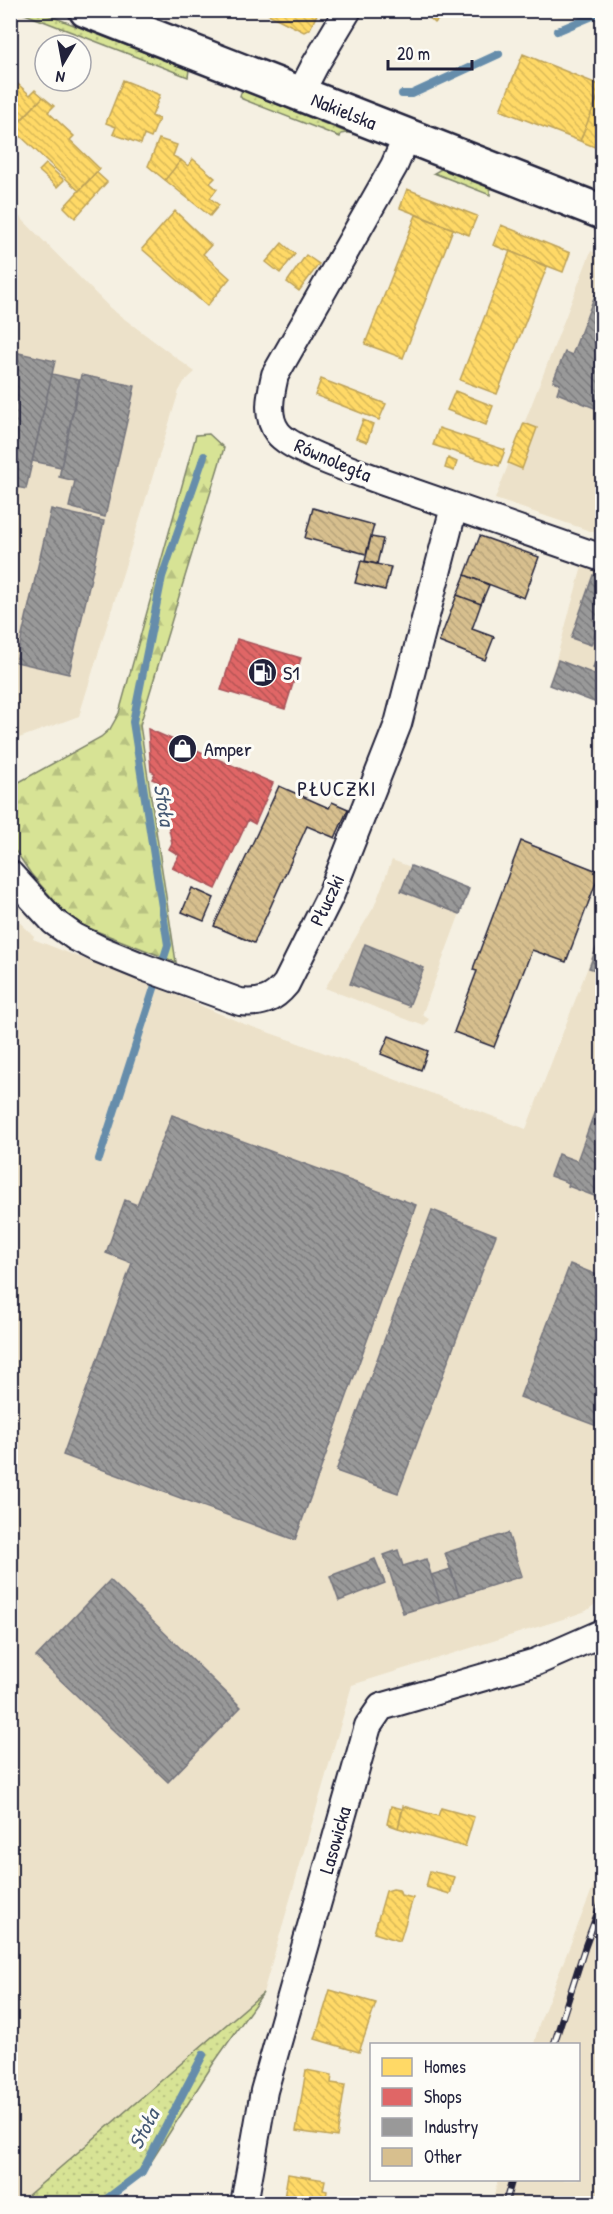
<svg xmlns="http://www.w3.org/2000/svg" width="613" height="2214" font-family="'Patrick Hand',sans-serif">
<defs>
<pattern id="grass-dots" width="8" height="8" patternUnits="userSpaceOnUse" patternTransform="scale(1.5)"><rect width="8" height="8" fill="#d7e395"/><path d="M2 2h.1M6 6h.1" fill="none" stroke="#b8c281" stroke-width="1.8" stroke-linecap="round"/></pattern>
<pattern id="forest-firs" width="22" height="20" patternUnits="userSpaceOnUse" patternTransform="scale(1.5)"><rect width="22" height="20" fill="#d7e395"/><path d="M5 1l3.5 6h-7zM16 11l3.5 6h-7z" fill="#b8c281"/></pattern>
<pattern id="homes-back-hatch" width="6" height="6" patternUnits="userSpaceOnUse" patternTransform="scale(1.5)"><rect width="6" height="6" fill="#ffd966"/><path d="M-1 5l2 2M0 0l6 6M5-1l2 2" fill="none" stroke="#daba59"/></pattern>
<pattern id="shops-back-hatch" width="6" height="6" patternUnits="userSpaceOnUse" patternTransform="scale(1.5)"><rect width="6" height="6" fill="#e06666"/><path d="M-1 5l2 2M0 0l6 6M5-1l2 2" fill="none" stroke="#b55455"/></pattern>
<pattern id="industry-back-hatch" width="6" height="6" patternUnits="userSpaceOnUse" patternTransform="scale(1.5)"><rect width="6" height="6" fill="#999"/><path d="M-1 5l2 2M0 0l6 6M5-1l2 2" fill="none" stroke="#7c7c7e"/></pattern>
<pattern id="building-back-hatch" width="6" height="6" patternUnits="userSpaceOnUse" patternTransform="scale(1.5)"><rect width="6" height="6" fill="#d7bf8e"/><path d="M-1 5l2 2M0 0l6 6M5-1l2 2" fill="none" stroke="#b8a47b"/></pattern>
</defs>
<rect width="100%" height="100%" fill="#f5f0e2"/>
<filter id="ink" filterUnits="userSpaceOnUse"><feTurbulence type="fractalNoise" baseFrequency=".0167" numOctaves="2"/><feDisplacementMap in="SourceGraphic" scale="12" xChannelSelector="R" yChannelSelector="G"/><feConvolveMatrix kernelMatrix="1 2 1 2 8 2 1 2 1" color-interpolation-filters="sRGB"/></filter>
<g filter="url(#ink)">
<path fill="#ece1c9" d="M11,208L110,308L195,372L184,382L179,391L79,716L11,741Z
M591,251L602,255V535L495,499Z
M583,563L602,570V705L549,685Z
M392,860L469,889L422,1015L429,1019L424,1026L325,988L374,907Z
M10,913L34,936L33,939L178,996L244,1024L293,1041L526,1129L602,930V1599L586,1611L563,1619L352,1685L263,1993L19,2204L10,2203Z
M602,1864V2203H492L498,2180H578V2044H534L539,2024Z"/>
<path fill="url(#grass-dots)" stroke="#7c8268" stroke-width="1.5" d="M17,11H38L189,70L188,77Z
M242,90L348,133L341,134L340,137L242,99L240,96Z
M441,169L490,188V195L434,173Z
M263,1993L213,2064L144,2173L104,2203H19Z"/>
<path fill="url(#forest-firs)" stroke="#7c8268" stroke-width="1.5" d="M209,434L224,448L140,725L176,962L73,922L31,874L17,853L11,847L10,787L101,737L110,729L119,713L196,435Z"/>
<path fill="url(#homes-back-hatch)" stroke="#bda259" stroke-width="1.5" d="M269,10H319L310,29L304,32L268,14Z
M421,10H447L435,23Z
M523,54L602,86L580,141L500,110Z
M10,77L30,95L35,90L43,97L10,131Z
M123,80L160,95L152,116L159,119L151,138L144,135L141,144L113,134L116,127L106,123Z
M602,86V150L580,141Z
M43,97L54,106L48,112L74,136L70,140L100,169L79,191L13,129Z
M159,139L177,145L173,156L181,160L165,180L148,166Z
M193,159L215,178L210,183L217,189L210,198L219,205L210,216L165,180L181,160L188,166Z
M46,164L64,180L57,187L39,171Z
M96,172L107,182L75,218L64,207Z
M407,189L477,216L469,235L400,208Z
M175,211L211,245L203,254L230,278L207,306L142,249Z
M416,215L453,229L403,358L365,344Z
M501,225L570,253L563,272L493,245Z
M282,243L295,254L280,273L266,262Z
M510,251L547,267L497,394L460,380Z
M306,255L319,264L299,291L287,282Z
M321,379L386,404L379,420L315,395Z
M455,391L493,406L486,425L447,410Z
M363,420L373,424L367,442L356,438Z
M524,423L537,428L522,469L508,463Z
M439,428L505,450L499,466L433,445Z
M448,458L457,462L454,471L445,468Z
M391,1806L403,1809L398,1828L387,1824Z
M403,1806L438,1816L441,1808L474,1817L465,1847L398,1828Z
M430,1871L455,1877L450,1894L426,1887Z
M393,1889L399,1890L401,1895L413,1898L400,1941L374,1933L386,1891Z
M330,1990L376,2003L359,2052L315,2039Z
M306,2070L332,2075L331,2083L345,2085L337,2137L296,2131Z
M288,2174L325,2180L323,2190L327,2191L325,2204H283Z"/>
<path fill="url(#shops-back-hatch)" stroke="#a75259" stroke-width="1.5" d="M237,639L301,658L285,709L221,690Z
M148,729L273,783L255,824L248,820L216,889L172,868L179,855L169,849L172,843L159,782L152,779L155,773L151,771Z"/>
<path fill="url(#industry-back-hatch)" stroke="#75757d" stroke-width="1.5" d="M595,295L602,298V411L557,393L560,384L553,381L565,352L572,355Z
M10,351L55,361L26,489L10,486Z
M52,374L79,380L61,467L32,461Z
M81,375L135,386L105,517L69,507L75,481L59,477Z
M51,509L104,521L69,674L16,662Z
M593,575L602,578V614L591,645L571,638Z
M602,640V677L596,674L598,670L593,668Z
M558,660L602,677V705L549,685Z
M411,866L469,889L460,914L401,891Z
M602,932V972L589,968Z
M365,944L424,968L409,1006L350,984Z
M602,1091V1199L568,1186L569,1183L550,1176L558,1154L577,1161Z
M172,1115L416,1205L295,1540L63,1455L132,1263L106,1253L125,1200L137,1205Z
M432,1210L496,1235L398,1493L336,1471Z
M570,1264L602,1277V1428L520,1397Z
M508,1533L522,1576L459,1596L445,1553Z
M398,1550L403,1566L426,1559L440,1602L403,1613L384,1555Z
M375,1559L385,1583L339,1601L330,1576Z
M451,1569L459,1596L440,1602L431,1575Z
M110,1580L241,1707L168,1782L36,1657Z"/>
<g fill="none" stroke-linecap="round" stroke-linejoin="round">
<path stroke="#668dab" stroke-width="8" d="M557,31L602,12
M402,94H412L499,54
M99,1159L168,945L133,722L162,577L204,456
M100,2204L142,2172L203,2055"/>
</g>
<path fill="url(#building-back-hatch)" stroke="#22223b" stroke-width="1.5" d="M313,508L374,525L366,554L305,538Z
M480,536L539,557L524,598L465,575Z
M371,537L383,539L377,564L365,561Z
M361,561L391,567L385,590L355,583Z
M465,575L489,585L481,604L457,595Z
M457,595L481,604L472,629L494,637L485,660L439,642Z
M279,786L329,808L332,802L348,809L335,838L307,826L254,943L214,926Z
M521,841L600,872L566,962L532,950L494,1047L454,1032L477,971L473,970L474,966Z
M192,888L214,898L204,921L182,912Z
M389,1036L428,1051L421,1070L381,1054Z"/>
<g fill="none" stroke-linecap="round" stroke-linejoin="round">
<defs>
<path id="street" d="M300,94L315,65L348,10
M407,136L394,166L275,375C271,393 265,417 278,433C292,451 358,472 381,481C455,507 529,532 602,558
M10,874L54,922L75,937L99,949L143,967L240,1002C261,1004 273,1000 286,984L331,894L398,724L454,507
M244,2204L264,2091L368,1726L381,1707L536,1662L602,1633"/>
<path id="secondary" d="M86,10L602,212"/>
</defs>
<use href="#street" stroke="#22223b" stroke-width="30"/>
<use href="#secondary" stroke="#22223b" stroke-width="38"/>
<use href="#street" stroke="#fdfcf7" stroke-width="26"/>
<use href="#secondary" stroke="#fdfcf7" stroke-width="33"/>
<defs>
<path id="rail" d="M554,2044L585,1947L602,1901
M505,2204L512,2180"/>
</defs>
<use href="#rail" stroke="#22223b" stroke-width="7"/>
<use href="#rail" stroke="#fdfcf7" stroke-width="4.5" stroke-dasharray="14" stroke-linecap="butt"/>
</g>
</g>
<defs>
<symbol id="fuel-disc" viewBox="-11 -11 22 22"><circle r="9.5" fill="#22223b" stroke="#fdfcf7"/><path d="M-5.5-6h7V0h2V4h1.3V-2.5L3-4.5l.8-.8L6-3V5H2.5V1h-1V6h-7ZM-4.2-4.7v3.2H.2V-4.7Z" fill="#fff"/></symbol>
<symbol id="shop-disc" viewBox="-11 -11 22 22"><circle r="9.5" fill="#22223b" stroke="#fdfcf7"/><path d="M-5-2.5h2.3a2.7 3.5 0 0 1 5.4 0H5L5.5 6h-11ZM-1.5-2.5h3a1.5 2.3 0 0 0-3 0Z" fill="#fff"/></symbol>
</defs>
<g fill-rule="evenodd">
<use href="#fuel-disc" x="246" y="656" width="33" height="33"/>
<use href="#shop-disc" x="166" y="732" width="33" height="33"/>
</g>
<g text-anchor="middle" stroke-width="6" stroke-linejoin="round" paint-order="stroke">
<g font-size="20" fill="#22223b" stroke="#fdfcf7">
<text transform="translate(344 111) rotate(22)" y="7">Nakielska</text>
<text transform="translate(333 460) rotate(23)" y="7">Równoległa</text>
<text transform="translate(327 900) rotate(-65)" y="7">Płuczki</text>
<text transform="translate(335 1840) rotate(-74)" y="7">Lasowicka</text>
</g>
<g font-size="20" fill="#22223b" stroke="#fdfcf7" text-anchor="start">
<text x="283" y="680">S1</text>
<text x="204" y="756">Amper</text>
</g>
<g font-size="21" letter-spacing="1.5" fill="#22223b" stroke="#fdfcf7">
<text x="337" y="796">PŁUCZKI</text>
</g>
<g font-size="21" font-style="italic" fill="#445873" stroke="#fdfcf7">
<text transform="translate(164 805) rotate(81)" y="7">Stoła</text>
<text transform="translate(144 2129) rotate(-63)" y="7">Stoła</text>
</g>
</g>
<rect width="613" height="2214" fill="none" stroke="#fdfcf7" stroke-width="36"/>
<rect x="18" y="18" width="577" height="2178" fill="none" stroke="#22223b" stroke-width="2" filter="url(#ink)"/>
<rect x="370" y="2043" width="210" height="138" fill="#fdfcf7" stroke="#a5a5ac" stroke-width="1.5"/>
<rect x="382" y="2058" width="30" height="18" fill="#ffd966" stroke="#a5a5ac" stroke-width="1.5"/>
<text x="424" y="2073" font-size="18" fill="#22223b">Homes</text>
<rect x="382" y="2088" width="30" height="18" fill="#e06666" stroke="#a5a5ac" stroke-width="1.5"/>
<text x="424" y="2103" font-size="18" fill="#22223b">Shops</text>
<rect x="382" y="2118" width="30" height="18" fill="#999999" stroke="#a5a5ac" stroke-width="1.5"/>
<text x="424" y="2133" font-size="18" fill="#22223b">Industry</text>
<rect x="382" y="2148" width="30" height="18" fill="#d7bf8e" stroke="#a5a5ac" stroke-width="1.5"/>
<text x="424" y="2163" font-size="18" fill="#22223b">Other</text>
<g transform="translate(63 63) rotate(190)"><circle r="28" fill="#fdfcf7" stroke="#a5a5ac" stroke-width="1.5"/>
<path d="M0-4.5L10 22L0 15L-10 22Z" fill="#22223b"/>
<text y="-9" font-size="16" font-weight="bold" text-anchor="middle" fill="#22223b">N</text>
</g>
<path d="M388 60v9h84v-9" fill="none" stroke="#22223b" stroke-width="3"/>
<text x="397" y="60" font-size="18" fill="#22223b" stroke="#fdfcf7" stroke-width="4.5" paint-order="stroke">20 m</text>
</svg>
